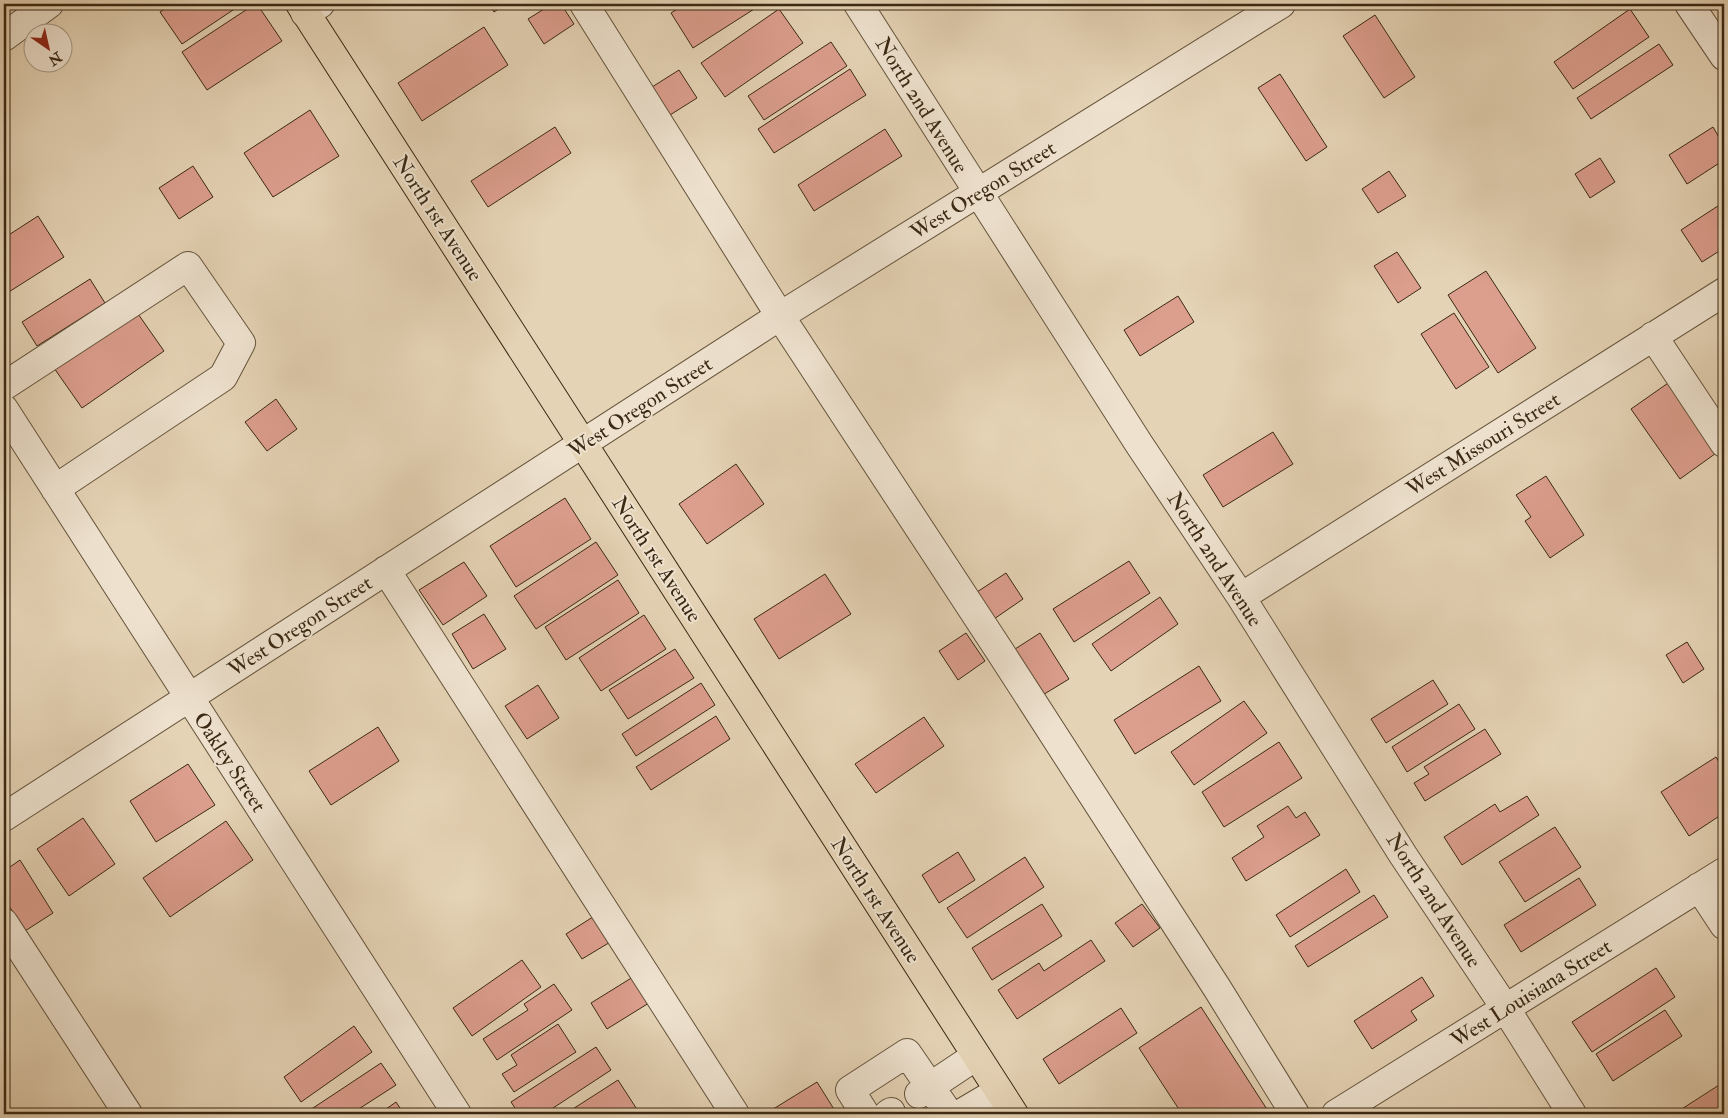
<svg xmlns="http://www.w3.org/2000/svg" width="1728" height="1118" font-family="'IM FELL Double Pica',serif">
<rect width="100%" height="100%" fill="#e5d3b5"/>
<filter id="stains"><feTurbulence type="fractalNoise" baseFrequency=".004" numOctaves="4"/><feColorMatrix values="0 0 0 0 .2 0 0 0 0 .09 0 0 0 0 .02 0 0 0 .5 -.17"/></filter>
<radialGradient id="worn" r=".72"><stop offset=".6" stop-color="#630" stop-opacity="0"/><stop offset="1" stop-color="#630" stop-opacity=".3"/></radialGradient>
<path fill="#dc9e8d" stroke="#3a2913" d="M172,4H242L182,44L160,12Z
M255,4H257L282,41L207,90L182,52Z
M489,4H506L494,12Z
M552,4H561L574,24L544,44L528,19Z
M685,4H762L693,48L671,13Z
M779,9L803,43L725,97L701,63Z
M1630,9L1649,37L1573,89L1554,62Z
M1375,15L1415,77L1384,98L1343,36Z
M484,27L508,65L422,121L398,83Z
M831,42L847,66L764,120L748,96Z
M1659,44L1673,65L1591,119L1577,98Z
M850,69L866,95L774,153L758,129Z
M679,70L697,98L670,115L652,87Z
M1280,74L1327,147L1306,161L1258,88Z
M310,110L339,156L273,197L244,153Z
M555,127L571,153L488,207L471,181Z
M1713,127L1724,146V160L1687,184L1669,155Z
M885,129L902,156L814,211L798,185Z
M1600,158L1615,182L1590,198L1575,174Z
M193,166L213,197L179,219L159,188Z
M1389,171L1406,196L1378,213L1362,189Z
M1724,202V248L1702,262L1681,230Z
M38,216L64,257L4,295V238Z
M1397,252L1421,288L1398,303L1374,266Z
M1486,271L1536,348L1498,373L1448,295Z
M90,279L105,303L37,346L22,322Z
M1178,296L1194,322L1140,356L1124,330Z
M136,311L164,351L82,408L54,368Z
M1454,313L1489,367L1456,389L1421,334Z
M1671,381L1719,451L1680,479L1631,409Z
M276,399L297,429L267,451L245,422Z
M1273,432L1293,464L1223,507L1203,475Z
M736,464L764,504L707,544L679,504Z
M1546,476L1584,535L1550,558L1525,521L1531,517L1516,495Z
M565,498L591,539L516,587L490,546Z
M596,542L618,575L536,629L514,596Z
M1129,561L1150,593L1074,642L1053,609Z
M464,562L487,596L443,625L419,590Z
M1006,573L1023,599L994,619L977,592Z
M825,574L851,614L779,659L754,619Z
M618,580L639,613L566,660L545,627Z
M1160,597L1178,624L1111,671L1092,644Z
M484,614L506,649L473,669L452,634Z
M644,615L666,649L601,691L579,658Z
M966,633L985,661L958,680L939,651Z
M1040,633L1069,679L1041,696L1012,651Z
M1687,642L1704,669L1683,683L1666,655Z
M675,649L694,678L628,719L609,690Z
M1199,666L1221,701L1135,754L1114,720Z
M1433,680L1448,704L1386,743L1371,719Z
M701,683L715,705L636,756L622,734Z
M538,685L559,718L527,739L505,706Z
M1244,701L1267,733L1194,785L1171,752Z
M1459,704L1475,729L1407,772L1392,747Z
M716,716L730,739L651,790L636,767Z
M924,717L944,746L876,793L855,764Z
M378,727L399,761L331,805L309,771Z
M1485,729L1501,754L1425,801L1414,783L1429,774L1424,767Z
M1279,742L1302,778L1224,827L1202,792Z
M1716,757L1724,771V813L1689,836L1661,792Z
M188,764L215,805L156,842L130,801Z
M1527,796L1539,815L1462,865L1444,837L1495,804L1500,812Z
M1288,806L1296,818L1305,812L1320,835L1246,881L1232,858L1264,837L1257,826Z
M83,818L115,864L69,896L37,849Z
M226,821L253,860L170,917L143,878Z
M1555,827L1581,867L1525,902L1499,862Z
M958,852L975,880L939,903L922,875Z
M1025,857L1044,887L967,938L947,908Z
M20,860L53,913L25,931L4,898V871Z
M1346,869L1360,892L1290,937L1276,915Z
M1579,878L1596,905L1521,952L1504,925Z
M1374,895L1388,917L1308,967L1295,946Z
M1042,904L1062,936L992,980L972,948Z
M1142,904L1160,928L1133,947L1115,923Z
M596,915L612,941L582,959L566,934Z
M1091,940L1105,961L1017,1019L998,990L1039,963L1044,971Z
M522,960L541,987L472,1036L453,1008Z
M1656,968L1675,997L1592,1052L1572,1022Z
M641,972L657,998L607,1029L591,1003Z
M1422,977L1434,996L1411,1011L1417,1020L1372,1049L1354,1021Z
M554,984L572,1010L497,1060L483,1039L528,1010L524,1004Z
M1201,1007L1270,1114H1182L1139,1048Z
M1121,1008L1137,1033L1059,1084L1043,1059Z
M1665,1010L1682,1036L1613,1081L1596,1054Z
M558,1024L576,1052L514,1092L502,1074L517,1065L511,1055Z
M354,1026L372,1052L301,1102L284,1077Z
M596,1047L611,1070L544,1114H519L511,1102Z
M381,1063L396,1085L351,1114H304Z
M618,1080L640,1114H565Z
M817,1082L837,1114H772L770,1111Z
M1719,1085L1724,1094V1114H1674Z
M396,1102L404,1114H379Z"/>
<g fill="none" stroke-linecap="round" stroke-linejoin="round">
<defs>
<path id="minor" d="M584,4L780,316L1001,653L1217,988L1295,1114
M858,4L1139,444L1241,597L1403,855L1506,1009L1572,1114
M1689,4L1724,56
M305,13L320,4
M4,37L49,4
M1653,336L1724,443
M4,386L188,266L241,343L223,377L55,489
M4,409L457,1114
M386,570L735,1114
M1241,597L1724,292
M4,817L780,316L1281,4
M1699,887L1724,925
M4,923L128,1114
M919,1094L976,1056
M865,1114L850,1090L907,1053L949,1114
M888,1114L891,1112
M960,1114L999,1091
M1336,1114L1724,872"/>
<path id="major" d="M300,4L1014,1114"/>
</defs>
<use href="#minor" stroke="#65543c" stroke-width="30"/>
<use href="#major" stroke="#3a2913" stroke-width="30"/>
<use href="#minor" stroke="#eee2cf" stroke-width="28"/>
<use href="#major" stroke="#e5d3b5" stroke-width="28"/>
</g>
<g text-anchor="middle" stroke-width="4" stroke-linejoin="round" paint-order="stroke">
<g font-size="21" fill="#3a2913" stroke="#eee2cf">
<text transform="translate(922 105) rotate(58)" y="7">North 2nd Avenue</text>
<text transform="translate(983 190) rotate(-32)" y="7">West Oregon Street</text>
<text transform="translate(438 218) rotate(57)" y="7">North 1st Avenue</text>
<text transform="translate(640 407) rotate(-33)" y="7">West Oregon Street</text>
<text transform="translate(1483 444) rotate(-32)" y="7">West Missouri Street</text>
<text transform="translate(657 559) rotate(57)" y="7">North 1st Avenue</text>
<text transform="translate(1215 559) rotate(57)" y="7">North 2nd Avenue</text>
<text transform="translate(300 626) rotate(-33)" y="7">West Oregon Street</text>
<text transform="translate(230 762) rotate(57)" y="7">Oakley Street</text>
<text transform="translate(876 900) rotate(57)" y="7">North 1st Avenue</text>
<text transform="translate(1434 900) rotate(57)" y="7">North 2nd Avenue</text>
<text transform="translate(1531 993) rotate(-32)" y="7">West Louisiana Street</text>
</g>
</g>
<rect width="1728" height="1118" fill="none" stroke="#e5d3b5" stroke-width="20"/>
<rect x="5" y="5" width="1718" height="1108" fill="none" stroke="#3a2913" stroke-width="2.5"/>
<rect x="10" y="10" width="1708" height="1098" fill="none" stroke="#3a2913"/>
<g transform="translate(48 48) rotate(146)"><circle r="24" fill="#eee2cf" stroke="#a69884"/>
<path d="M0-4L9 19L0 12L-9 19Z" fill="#8f2418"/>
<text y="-8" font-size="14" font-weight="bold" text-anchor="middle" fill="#3a2913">N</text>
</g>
<rect width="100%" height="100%" filter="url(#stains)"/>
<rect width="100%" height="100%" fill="url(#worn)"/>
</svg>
